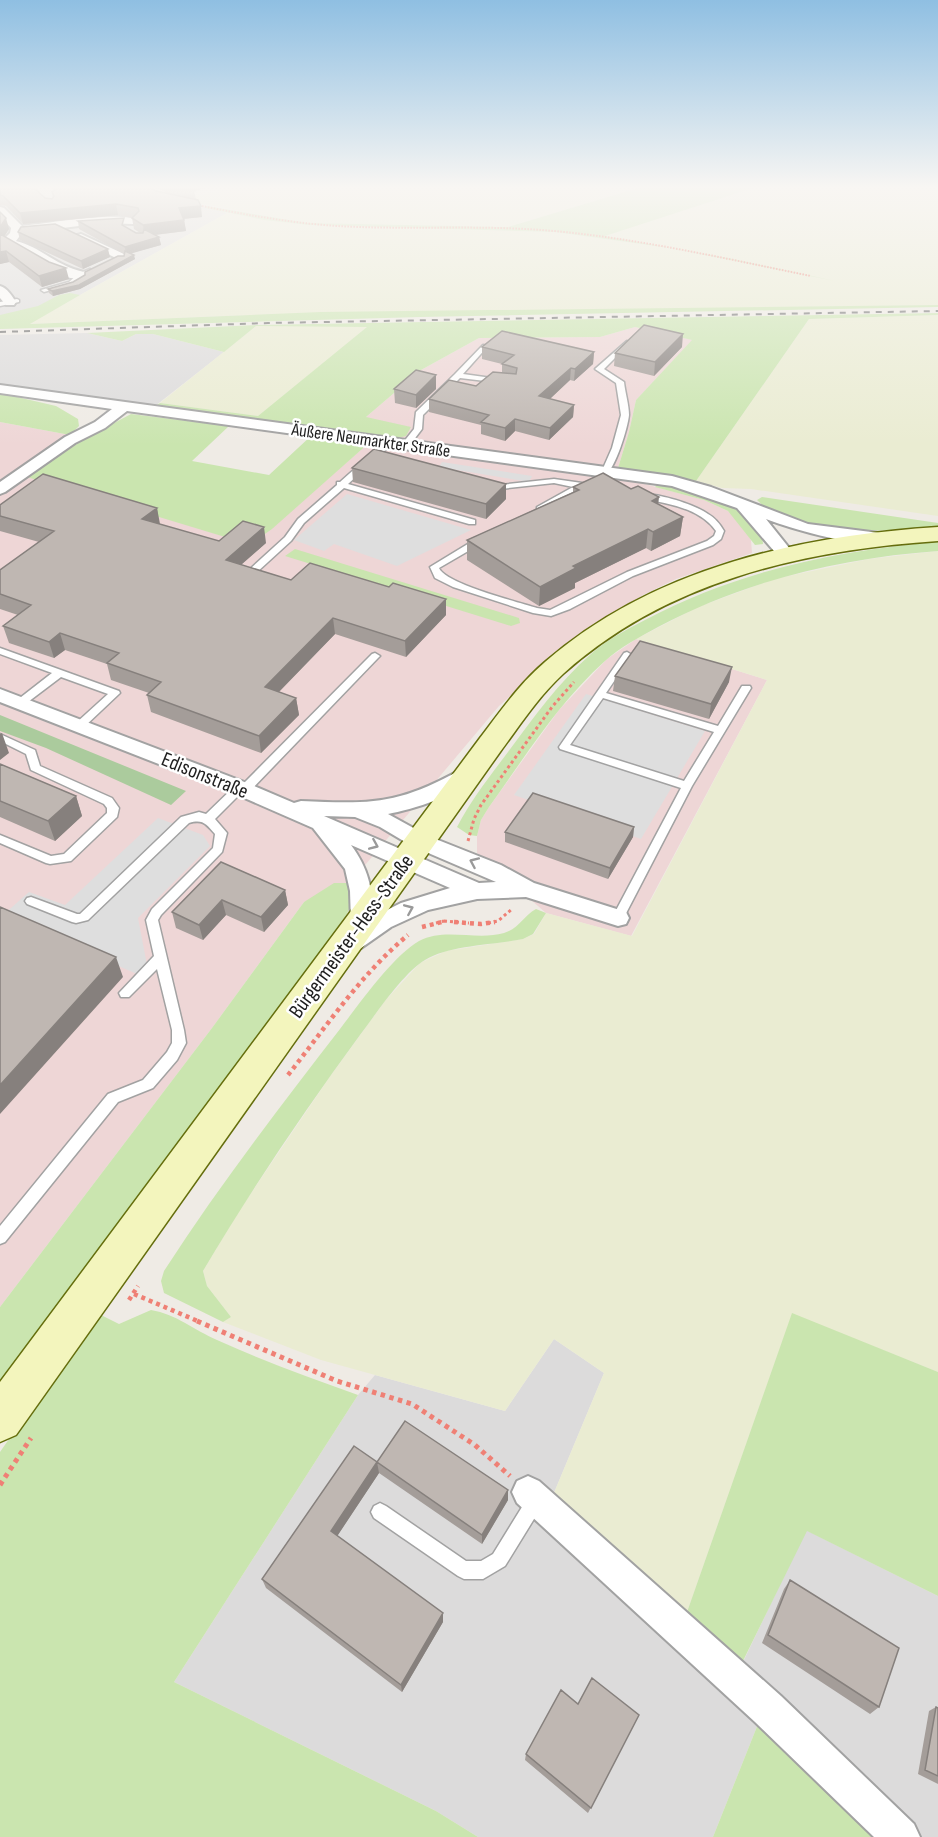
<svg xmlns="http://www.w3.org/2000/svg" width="938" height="1837" font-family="'Sofia Sans Condensed',sans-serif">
<rect width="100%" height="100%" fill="#efebe5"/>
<path fill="#dcdbdb" d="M0,187H214L173,197L227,213L21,328L0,329Z
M87,333L122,341L136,334H153L224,352L155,406L0,384V335Z
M554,1339L604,1373L551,1500L742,1664L806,1530L938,1596V1837H913L762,1714L713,1837H478L436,1811L174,1682L358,1395L375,1375L505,1411Z"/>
<path fill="#eed6d6" d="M635,327L693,340L636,400L629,432L618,468L394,439L366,417L421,370L479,338L600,337Z
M0,422L86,438L28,477L262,536L370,442L630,480L704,500L728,511L739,521L751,540L752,553L676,579L643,595L565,648L499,706L350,883L304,902L212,1028L0,1307Z
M636,639L767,680L631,936L546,913L477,853V836L481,820L489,807L559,710L607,659Z"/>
<path fill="#eaecd2" d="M233,187H641L508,227L306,223L181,200Z
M756,187H938V305L249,315L28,324L227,213L309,225L555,232L670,248L820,278L733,259L603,236Z
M938,315V516L751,489L722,488L696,481L809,319Z
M361,325L368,327L258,416L160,403L256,326Z
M938,551V1372L792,1314L686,1615L551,1500L604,1373L554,1339L505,1411L321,1360L223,1322L231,1317L207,1286L203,1271L237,1214L329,1078L385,1001L420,963L446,951L523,939L534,934L546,913L632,936L767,680L636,639L698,607L774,579L869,559Z"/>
<path fill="#cae5af" d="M641,187H756L605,236L733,259L835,281L670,248L555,232L309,225L264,220L205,208L207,206L307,223L508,227Z
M70,293L80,295L30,324L321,312L938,305V307L421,317L0,329V315L38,306L59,295Z
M938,313V315L809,319L696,481L618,468L629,432L636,400L692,340L635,327L600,337L479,338L421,370L366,417L411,427L406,436L394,439L155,406L160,403L258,416L367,327L256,326L224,352L153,334H136L122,341L87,333L256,325Z
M0,393L56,406L78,419L79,426L70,435L0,422Z
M131,414L229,426L192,461L269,475L312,435L370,442L272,529L262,536L235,540L27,477L86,438Z
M658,484C686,489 763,507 763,544L755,545L728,511L704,500L655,487Z
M762,497L938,523V528C886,530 797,540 757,500Z
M938,542V551C841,558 744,581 658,627C640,637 620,647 605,661C558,703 525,757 489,807L481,820L477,836L469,835L457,827C471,800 490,776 508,752C534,717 558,683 591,654C606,640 626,630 645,620C735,572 836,550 938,542Z
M295,549L519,618L520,623L511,626L285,556Z
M334,883H350L353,899L347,914L119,1231L0,1393V1307L212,1028L304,902Z
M536,909L546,913L533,934L523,939C494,945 449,945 425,960C403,973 376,1014 360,1035C304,1111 251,1190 203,1271L207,1286L231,1317L223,1322L164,1293L161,1281L164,1271C218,1187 279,1108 340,1029C359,1004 393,956 419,941C445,927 476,941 504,933C520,928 523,916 536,909Z
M151,1310C176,1314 194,1330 217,1340C263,1361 310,1378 358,1395L174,1682L436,1811L478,1837H0V1452L97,1313L119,1324Z
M792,1313L938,1372V1596L807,1531L741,1665L686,1615Z
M762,1714L885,1837H713Z"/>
<path fill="#abcb9d" d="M0,715L186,791L171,805L46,748L0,731Z"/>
<path fill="#dedede" d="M442,462L532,476L529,482L439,467Z
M347,494L471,530L397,566L334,544L324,551L294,540Z
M586,694L705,731L641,839L514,795Z
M158,818L203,835L210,846L138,918L147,965L137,974L2,916L29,892L65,905Z"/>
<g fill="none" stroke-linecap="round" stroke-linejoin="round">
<defs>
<path id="lane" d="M90,269L93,271L92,272L82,276L73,284L44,292L41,290L69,282L78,274Z
M17,299L19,300V302L0,306V302Z
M627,341L630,343L604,369L624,382C625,392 629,405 629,415C628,427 615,470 605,475L601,473L612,448L621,415L616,383L595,369Z
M483,345L488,346L463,374L499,379H502V383L460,378L423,415L422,429L409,446H403L402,444L414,429L416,412L455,374Z
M387,440L394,442L348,484L475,520V524H469L344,488L304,523L291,541L256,573H250V569L285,537L298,519L337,485V482H340Z
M554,479L589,484L593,486L577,491L540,512L537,511V507L573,487L554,483L491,490L487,488L491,486Z
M641,494C658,493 694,504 708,514C715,518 720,524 724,531L721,539L713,545L633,576L570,609L551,616L533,613L453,587L435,578L430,567L476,539H482V543L439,568C446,584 518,602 537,608L550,610L627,572L707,541L714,536L716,531C699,507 667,504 641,498Z
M0,648L119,691L120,693L84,727L80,728L75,725L76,723L108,694L61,677L24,705H16V701L52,673L0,654Z
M627,652L632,655L606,693L718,726L742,686H750L751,688L692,786L622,921L618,922L612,918L681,788L560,749L559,747L624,653ZM603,698L714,732L684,781L570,745Z
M375,653L380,656L378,658L248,793H241L215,819L227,833L222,852L161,915L158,920L184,1030L186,1043L177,1060L153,1088L118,1102L5,1242L0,1244V1226L108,1094L143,1080L167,1052L172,1043V1030L157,969L129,997H121L119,993L154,956L146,920L152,909L213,848L215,834C206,824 203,819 189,823L88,920L76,923L72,922L27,904L25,901L27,898L31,897L77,914H80L181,817L199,812L206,814L236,785H242L372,654Z
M0,734L35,750L40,766L112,798L119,808L117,817L71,861L50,864L46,863L0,843V835L51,856L64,854L107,813V808L104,804L31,770L26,754L0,741Z
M536,1491L542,1494L545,1500L542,1506L505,1566L483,1579H464L458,1576L374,1518L371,1512L374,1506L380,1503L386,1506L466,1561H481L493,1554L530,1494Z"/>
<path id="street" d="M0,207L4,208L22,226C43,224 125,210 139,221L133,224L103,223L22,233L16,241C41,247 56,266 84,272V278C55,283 30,251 3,244L1,242L10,233L11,228L0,216Z
M81,234L124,254L126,256L124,258H116L77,239V235Z
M0,286C7,288 12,296 16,302L14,305H6L0,298Z
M0,385L672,476L711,487L808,524L879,533L887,538C874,554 785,527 766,519L794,554L786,559L780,558L737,508L672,486L127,411L105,428L75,443L5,492L0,494V482L65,437L95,422L112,409L0,393Z
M0,689L247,783L294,803L301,801C370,804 398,805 460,770L467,768L474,770L477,775C465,794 410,810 388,814L428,836L501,865L534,883L626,912L629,918L626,924L618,926L526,897L477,899L428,910L391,927L361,948L353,951L345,948L342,942L345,936L355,928L351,922L350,891L345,869L313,828L233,793L0,702ZM324,816L355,817L380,827L412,846L496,882L479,883ZM351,845L450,888L401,903L373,917C373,889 368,868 351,845Z
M528,1476L539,1481L781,1696L914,1824L920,1837H874L755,1722L517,1503L512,1492L517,1481Z"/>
<path id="secondary" d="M938,527V541C804,550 666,581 563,674C539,696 520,725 500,752L16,1435L0,1442V1382L480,738C500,712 519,684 545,662C653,568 798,536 938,527Z"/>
</defs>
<use href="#lane" stroke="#a2a2a2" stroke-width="3"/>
<use href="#street" stroke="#a2a2a2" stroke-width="4"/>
<use href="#secondary" stroke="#656e0d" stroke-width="3"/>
<path stroke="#ef8075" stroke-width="2" stroke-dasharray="1.5 1.5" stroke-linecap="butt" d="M202,206C247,215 292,223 337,226C405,230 474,225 542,230C633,237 722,258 811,276"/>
<path stroke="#ef8075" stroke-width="3" stroke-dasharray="3 3" stroke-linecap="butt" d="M468,841L474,819L481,805L552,707L574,682
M444,921L469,923
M436,923L444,921L442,918
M488,923L498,921L512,909"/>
<path stroke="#ef8075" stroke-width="4.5" stroke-dasharray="4 4" stroke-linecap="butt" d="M454,922L481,924L495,922
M422,927L442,922
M288,1075C326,1027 361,974 408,935
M134,1294L200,1322
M129,1300L138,1286"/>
<path stroke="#ef8075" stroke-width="5" stroke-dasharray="4.5 4.5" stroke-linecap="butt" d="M197,1321L337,1381L412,1404L475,1445L510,1476
M0,1485L31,1438"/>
<use href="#lane" fill="#fff" fill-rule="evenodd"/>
<use href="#street" fill="#fff" fill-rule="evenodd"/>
<use href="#secondary" fill="#f3f5bd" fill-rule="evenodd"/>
<path stroke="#6c6c6c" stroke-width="2" stroke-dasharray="6 6" stroke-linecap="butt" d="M0,332L268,323L938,311"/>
</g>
<path fill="#a49d99" d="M0,187L45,198L52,199L53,197L52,192L156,191L166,193L156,187H207L194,191L196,199L202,217L184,219L186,231L155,235L159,237L161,245L131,253L135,259L80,289L53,296L49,293L48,289L73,282L124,256V254L79,229L78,221L125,227L136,233H140L134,229L132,218H133L118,215L23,224L6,206L0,205Z
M0,212L9,229L4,237L69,279L42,287L9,262L0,264Z
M18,232L110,257L83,269L20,240Z
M482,347L594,352L593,364L574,381L570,380L550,399L574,405L573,417L549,440L515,431L505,441L481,434V425L429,412V399L476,386L502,373V364L482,359Z
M682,347L654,376L614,366L615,353Z
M394,389H436L416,408L395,403Z
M352,468L506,499L486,519L353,482Z
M573,487L659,504L683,517L680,536L651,551L646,548L575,583V588L539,606L467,560V540L573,492Z
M0,505L157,508L159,524L219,541L266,543L241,565L291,580L446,615L406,657L335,634L279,692L296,698L299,715L261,753L151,712L147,695L149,693L111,680L107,664L65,650L54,658L9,643L3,626L18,615L0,609V570L39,542L0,531Z
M615,676L729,682L709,719L613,691Z
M0,764L76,796L82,816L55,841L0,817Z
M634,827L633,837L608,879L505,842V832Z
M221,862L285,890L288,905L264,932L226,915L203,940L176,928L172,912Z
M377,1462L508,1490V1500L482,1544L379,1473L337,1536L443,1622L402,1692L266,1588L262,1579Z
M790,1580L879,1707L870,1714L762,1643L784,1589Z
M578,1704L639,1715L588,1813L525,1760L526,1754Z
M936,1707L938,1708V1784L918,1774L929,1711Z"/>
<path fill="#86807d" d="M191,187H207L194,191Z
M116,204L118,215L23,224L20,213Z
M201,206L202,217L181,219L179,208Z
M6,218L9,229L0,243V227Z
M184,220L186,231L145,236L143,225Z
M159,237L161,245L126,255L125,247Z
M108,249L110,257L83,269L81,261Z
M6,251L9,262L0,264V252Z
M134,255L135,259L80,289L53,296L52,291Z
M66,268L69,279L42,287L39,276Z
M683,334L682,347L654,376L655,362Z
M594,352L593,364L574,381L575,369Z
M571,368L570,380L539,409V396Z
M436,375V389L416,408V395Z
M574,405L573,417L549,440L550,428Z
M515,419V431L505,441V428Z
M506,484V499L486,519V504Z
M659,497L657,516L652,501Z
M157,508L160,524L145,535L142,519Z
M683,517L680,536L651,551L653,532Z
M264,527L266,543L228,576L226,560Z
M648,529L646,548L575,583V588L539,606L540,587L573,566Z
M446,599V615L406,657L405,641Z
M333,618L335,634L268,703L265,687Z
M60,633L65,650L54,658L49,642Z
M732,667L729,682L709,719L711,704Z
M296,698L299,715L261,753L259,736Z
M2,733L9,753L0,760V734Z
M76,796L82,816L55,841L48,821Z
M634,827L633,837L608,879L610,868Z
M285,890L288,905L264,932L261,917Z
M222,900L226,915L203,940L199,925Z
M116,957L123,977L0,1114V1085Z
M377,1462L379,1473L334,1541L331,1531Z
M508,1490V1500L482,1544V1535Z
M443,1613V1622L402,1692L401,1685Z"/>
<path fill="#bfb7b2" stroke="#86807d" stroke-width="1.5" d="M0,187H33L45,198L52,199L54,196L52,192L58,187H150L156,191L198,200L201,206L179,208L184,220L143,225L132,218L139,211L138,208L116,204L20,213L3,196L0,195Z
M184,187H193L194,190Z
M0,212L6,218L0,227Z
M124,218L122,225L136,233H143L144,229L159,237L125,247L78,221Z
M55,224L108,249L81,261L18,232L21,227Z
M0,234L49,262L66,268L39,276L6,251L0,252Z
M125,251L134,255L79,285L52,291L48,289L73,282L85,275V272L118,256H124Z
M644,325L683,334L655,362L615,353Z
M502,331L594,352L575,369L571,368L539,396L574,405L550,428L515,419L505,428L481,422L489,415L429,399L449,380L476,386L493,372L516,374L517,368L502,364L514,355L482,347Z
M416,370L436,375L416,395L394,389Z
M374,449L506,484L486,504L352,468Z
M603,473L631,489L638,486L659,497L652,501L683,517L653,532L648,529L573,566L576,568L540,587L467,540L579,490L573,487Z
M43,474L157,508L142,519L219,541L243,521L264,527L226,560L291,580L310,563L389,587L393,583L446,599L405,641L333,618L265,687L296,698L259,736L147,695L161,682L107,663L119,653L60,633L49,642L3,626L31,605L0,594V570L54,531L0,516V505Z
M640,641L732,667L711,704L615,676Z
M0,764L76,796L48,821L0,801Z
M533,793L634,827L610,868L505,832Z
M221,862L285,890L261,917L222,900L199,925L172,912Z
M0,907L116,957L0,1085Z
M405,1421L508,1490L482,1535L377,1462Z
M354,1446L377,1462L331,1531L443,1613L401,1685L262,1579Z
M790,1580L899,1648L879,1707L768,1635Z
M592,1678L639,1715L591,1808L526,1754L561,1690L578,1704Z
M936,1707L938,1708V1776L925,1770Z"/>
<defs><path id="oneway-chevron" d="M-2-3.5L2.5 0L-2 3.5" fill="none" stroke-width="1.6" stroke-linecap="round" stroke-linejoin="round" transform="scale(1.5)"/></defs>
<g stroke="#9a9a9a">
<use href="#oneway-chevron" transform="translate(374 845) rotate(23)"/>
<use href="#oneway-chevron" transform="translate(474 862) rotate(-156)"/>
<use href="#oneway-chevron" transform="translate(409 909) rotate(-23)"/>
</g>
<linearGradient id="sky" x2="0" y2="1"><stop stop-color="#8fbfe2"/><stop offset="0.42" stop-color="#f8f6f3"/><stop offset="1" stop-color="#f8f6f3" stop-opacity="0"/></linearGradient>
<rect width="938" height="445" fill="url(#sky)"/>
<g text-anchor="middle" stroke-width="5" stroke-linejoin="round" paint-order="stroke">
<g font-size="18" fill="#1e1e1e" stroke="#fff">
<text transform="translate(371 440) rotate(8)" y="6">Äußere Neumarkter Straße</text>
</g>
<g font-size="21" fill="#1e1e1e" stroke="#fff">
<text transform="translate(205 775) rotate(22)" y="7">Edisonstraße</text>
<text transform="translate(351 936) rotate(-54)" y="7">Bürgermeister-Hess-Straße</text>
</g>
</g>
</svg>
